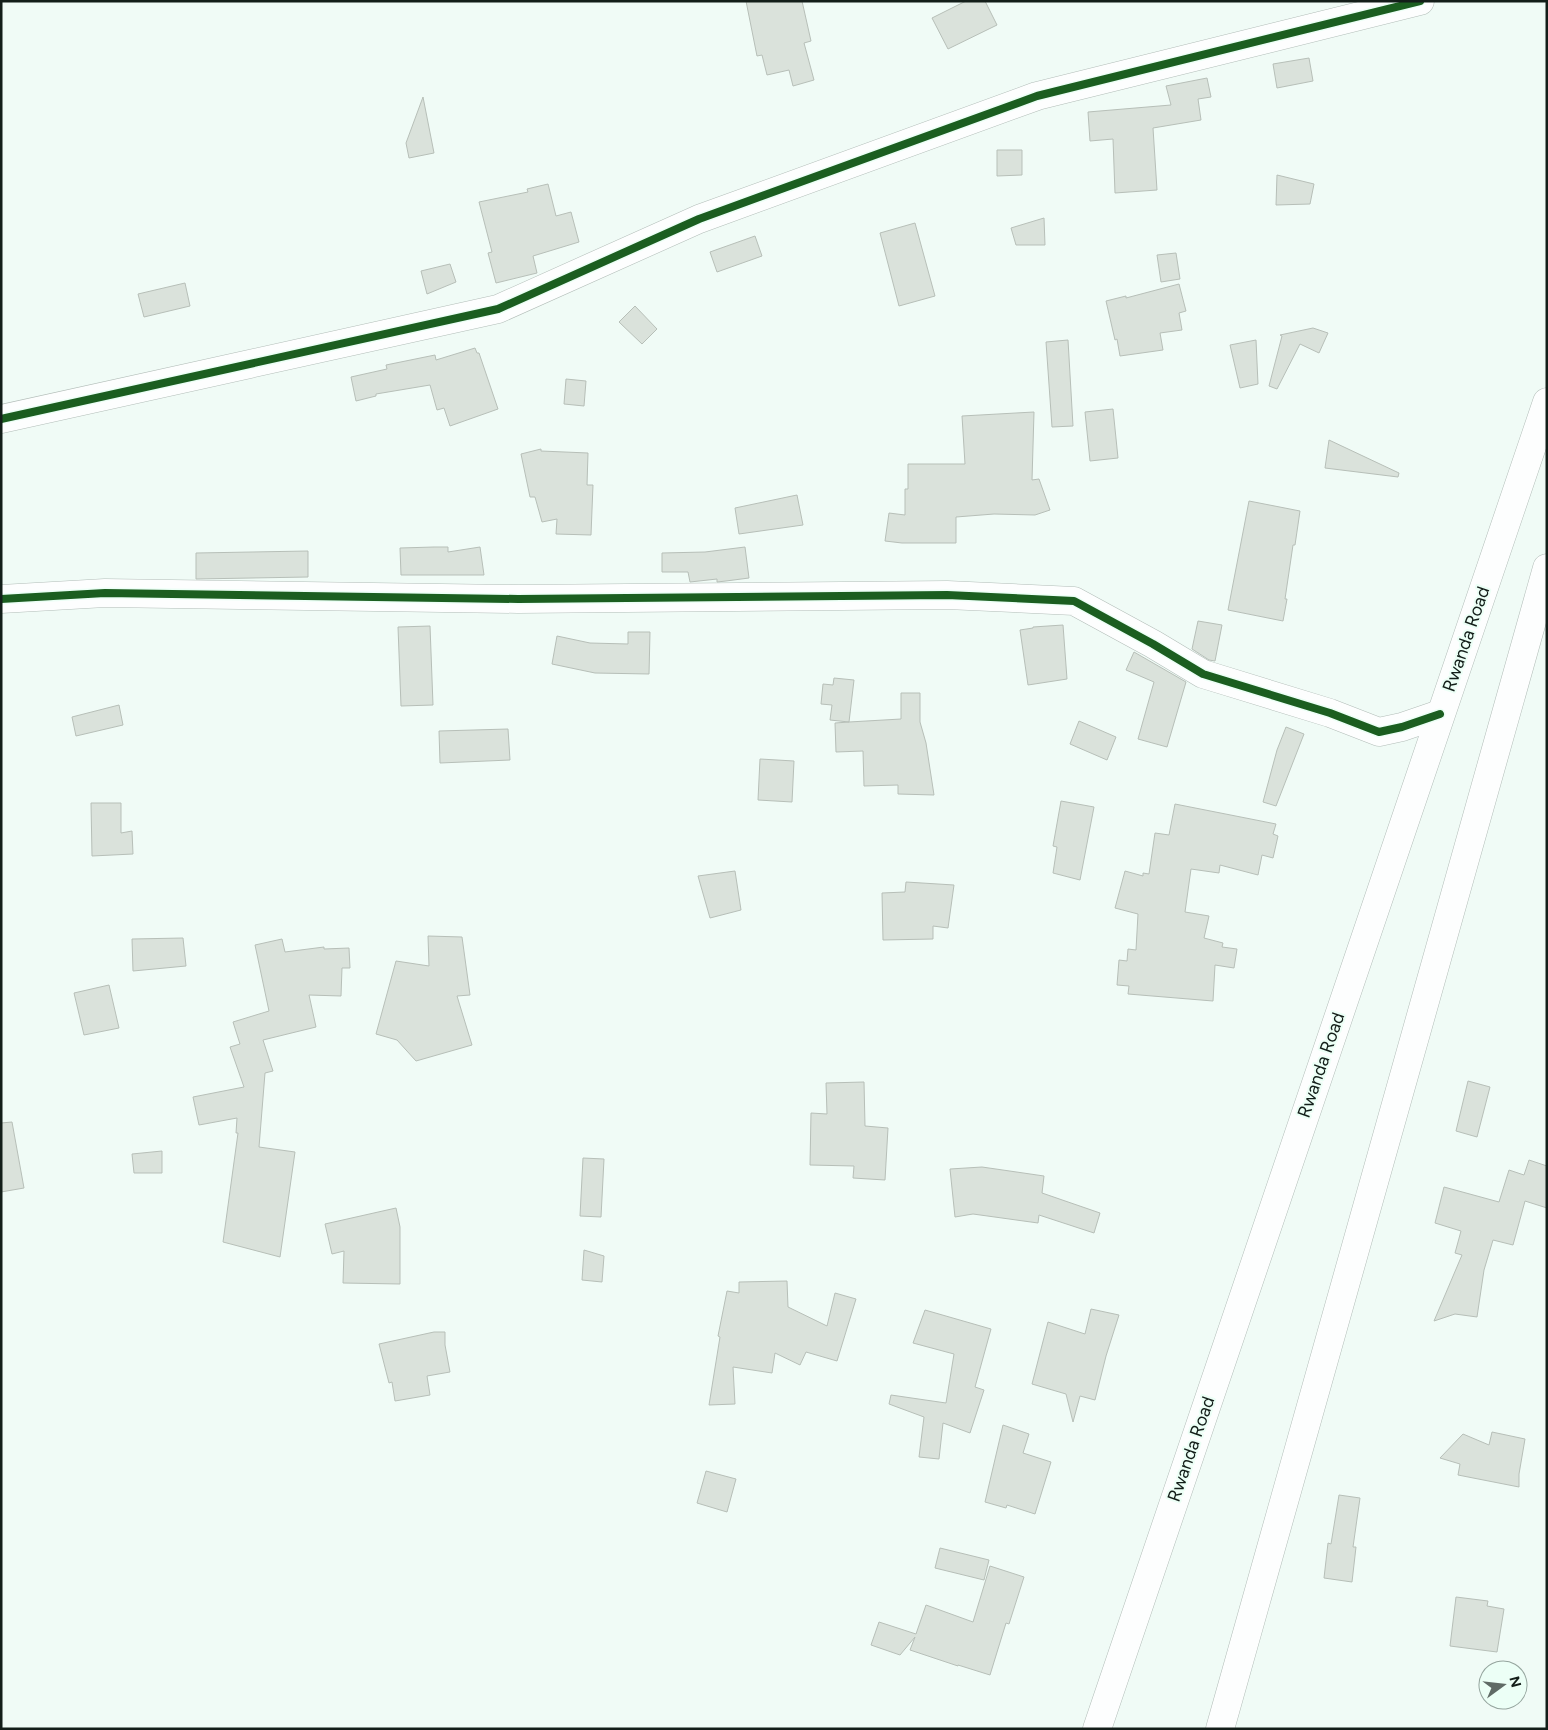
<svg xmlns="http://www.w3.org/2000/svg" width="1548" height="1730" font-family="Figtree,sans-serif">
<rect width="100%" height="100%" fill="#f0fbf6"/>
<path fill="#dae2db" stroke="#b7bfb8" d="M746,1H802L811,41L804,43L814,80L793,86L789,70L767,75L762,55L757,56Z
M966,1H985L997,25L948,49L932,18Z
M1309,58L1313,81L1277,88L1273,64Z
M1207,78L1211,97L1198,99L1201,120L1153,128L1157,190L1115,193L1113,139L1090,141L1088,112L1171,105L1166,86Z
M423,97L434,153L409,158L406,143Z
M997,150H1022V175L997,176Z
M1277,175L1314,184L1310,204L1276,205Z
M548,184L556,216L571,212L579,242L533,256L537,273L496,283L488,253L492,252L479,202L528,192L527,189Z
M1044,218L1045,245H1016L1011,228Z
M915,223L935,296L899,306L880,233Z
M755,236L762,256L717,272L710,252Z
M1176,253L1180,279L1161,282L1157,255Z
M450,264L456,282L427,294L421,271Z
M185,283L190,306L144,317L138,294Z
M1179,284L1186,311L1179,313L1182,330L1160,333L1163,350L1120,356L1117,339L1115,340L1106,301L1126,296V298Z
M635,306L657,329L642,344L619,322Z
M1313,328L1328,333L1319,353L1300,344L1277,389L1269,386L1282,336L1280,335Z
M1068,340L1073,426L1052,427L1046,342Z
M1256,340L1258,384L1240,388L1230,345Z
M475,348L477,353H479L498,409L450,426L444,408L437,410L430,385L376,394V396L356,401L351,377L387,369L386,365L435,355L436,360Z
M566,379L586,381L584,406L564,404Z
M1113,409L1118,458L1090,461L1085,412Z
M1034,412L1032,480L1039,479L1050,510L1035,515L994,514L956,517V543H902L885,541L889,513L905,515V489H908V464H965L962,416Z
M1329,440L1399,473L1398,477L1325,468Z
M541,449V451L588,453L587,485H593L591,535L556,534L557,519L542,522L535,497H530L521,454Z
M797,495L803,525L739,534L735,508Z
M1249,501L1300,511L1295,545H1293L1285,599H1287L1283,621L1228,610Z
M434,547H448V552L480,547L484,575H401L400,548Z
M745,547L749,578L726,581L717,582V579L690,582L688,572H662V553L705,552Z
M308,551V577L196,579V553Z
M1198,621L1222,625L1215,661L1209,660L1192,649Z
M1063,625L1067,679L1028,685L1020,630L1033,628V627Z
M430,626L433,705L401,706L398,627Z
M628,632H650L649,674L595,673L552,664L557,636L590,643L628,644Z
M1134,652L1186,682L1167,747L1138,739L1154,682L1126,670Z
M834,678L854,680L849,722L901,719V693H920V722L926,743L934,795L898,794V785L864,786L863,751L836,752L835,723L849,722L830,720L832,705L821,704L823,684L833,685Z
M119,705L123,725L76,736L72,717Z
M1079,721L1116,737L1107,760L1070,744Z
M1286,727L1304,734L1276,806L1263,802L1277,750Z
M508,729L510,760L440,763L439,731Z
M760,759L794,761L792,802L758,800Z
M1061,801L1094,807L1080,880L1053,873L1057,847L1053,846Z
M91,803H121V833L132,831L133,854L92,856Z
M1175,804L1276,824L1273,834L1278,836L1273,858L1262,855L1258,875L1220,865L1219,873L1191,869L1185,912L1209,916L1204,938L1223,943L1222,947L1237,949L1234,968L1215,965L1213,1001L1128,994L1129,986L1117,985L1119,960L1127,961L1128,949L1136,950L1138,914L1115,908L1125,871L1143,876V873L1149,874L1155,833L1169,835Z
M735,871L741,910L710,918L698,876Z
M906,882L954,885L948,928L933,926V939L883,940L882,893L905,892Z
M428,936L462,937L470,995L457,996L472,1045L416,1061L397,1040L376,1034L396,961L429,966Z
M183,938L186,966L133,971L132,939Z
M282,939L285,952L324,947V949L349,948L350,968H342L341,996L309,995L316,1027L263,1040L273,1071L265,1073L259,1147L295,1152L280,1257L223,1242L238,1133H236L237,1118L199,1125L193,1097L244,1087L230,1047L240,1044L233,1022L269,1011L255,945Z
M109,985L119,1028L84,1035L74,993Z
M1468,1081L1490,1087L1477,1137L1456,1131Z
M864,1082L865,1126L888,1128L885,1180L853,1178L854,1166L810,1165L811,1113L827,1114L826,1083Z
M12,1122L24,1188L1,1192V1123Z
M162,1151V1173H134L132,1154Z
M583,1158L604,1159L601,1217L580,1216Z
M1529,1160L1547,1166V1208L1525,1201L1513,1245L1493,1240L1484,1270L1477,1317L1455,1314L1434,1321L1462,1255L1455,1253L1461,1231L1435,1223L1444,1187L1499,1202L1509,1170L1524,1175Z
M982,1167L1044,1176L1042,1193L1100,1213L1094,1233L1039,1215L1038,1223L973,1214L955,1217L950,1169Z
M396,1208L400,1227V1284L343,1283L344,1251L332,1254L325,1224Z
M584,1250L604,1256L602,1282L582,1280Z
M787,1281L788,1307L827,1326L835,1293L856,1299L837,1361L806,1352L800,1365L775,1353L772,1373L733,1367L735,1404L709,1405L720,1337L718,1336L727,1291L739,1293V1282Z
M1091,1309L1119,1315L1106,1356L1095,1400L1080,1396L1073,1422L1066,1394L1032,1384L1048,1322L1085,1334Z
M925,1310L991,1329L975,1387L984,1390L970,1433L943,1423L939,1459L919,1457L924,1417L889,1404L891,1395L946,1403L954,1354L913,1343Z
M434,1332H445V1345L450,1372L427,1376L430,1395L395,1401L392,1382L389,1383L379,1344Z
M1003,1425L1029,1434L1023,1453L1051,1462L1035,1514L1007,1505L1006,1508L985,1502Z
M1492,1432L1525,1439L1519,1474V1487L1458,1475L1460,1464L1440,1458L1463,1434L1489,1445Z
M706,1471L736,1479L727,1512L697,1503Z
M1339,1495L1360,1498L1353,1547H1356L1352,1582L1324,1578L1328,1543L1331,1544Z
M940,1548L989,1560L984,1580L935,1568Z
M990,1566L1024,1577L1009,1624L1006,1623L990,1675L958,1665V1666L910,1650L915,1637L900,1655L871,1645L879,1622L916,1634L926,1605L973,1622Z
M1456,1597L1488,1601L1487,1606L1504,1609L1497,1652L1450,1646Z"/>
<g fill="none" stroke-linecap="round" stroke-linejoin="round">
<defs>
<path id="minor" d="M1,599L105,593L518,599L947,595L1074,601L1153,644L1203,674L1330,713L1379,732L1402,727L1440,714
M1220,1729L1547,568"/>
<path id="tertiary" d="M1,419L498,309L699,219L1037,96L1420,1"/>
<path id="trunk" d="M1097,1729L1547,402"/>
</defs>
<use href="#minor" stroke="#b2bdb8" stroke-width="29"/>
<use href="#tertiary" stroke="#b2bdb8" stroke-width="29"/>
<use href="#trunk" stroke="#b2bdb8" stroke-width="29"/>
<use href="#minor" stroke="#fdfefe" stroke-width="28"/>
<use href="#tertiary" stroke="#fdfefe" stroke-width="28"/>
<use href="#trunk" stroke="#fdfefe" stroke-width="28"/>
<defs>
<path id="cycleway" d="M1,419L498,309L699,219L1037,96L1420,1
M1,599L105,593L518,599L947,595L1074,601L1153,644L1203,674L1330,713L1379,732L1402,727L1440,714"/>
</defs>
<use href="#cycleway" stroke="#ecfff6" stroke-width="11"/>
<use href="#cycleway" stroke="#1b5e20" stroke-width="8"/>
</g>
<g text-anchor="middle" stroke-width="4" stroke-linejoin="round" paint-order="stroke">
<g font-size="18" fill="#131e19" stroke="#ecfff6">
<text transform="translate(1466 639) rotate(-71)" y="6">Rwanda Road</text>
<text transform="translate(1321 1065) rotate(-71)" y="6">Rwanda Road</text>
<text transform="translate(1191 1449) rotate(-71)" y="6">Rwanda Road</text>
</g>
</g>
<rect width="1548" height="1730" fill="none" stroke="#131e19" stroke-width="5"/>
<g transform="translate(1503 1685) rotate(75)"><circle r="24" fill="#ecfff6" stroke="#95a59e"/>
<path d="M0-4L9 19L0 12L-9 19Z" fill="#606b66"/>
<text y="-8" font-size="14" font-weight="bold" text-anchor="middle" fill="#131e19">N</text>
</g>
</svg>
